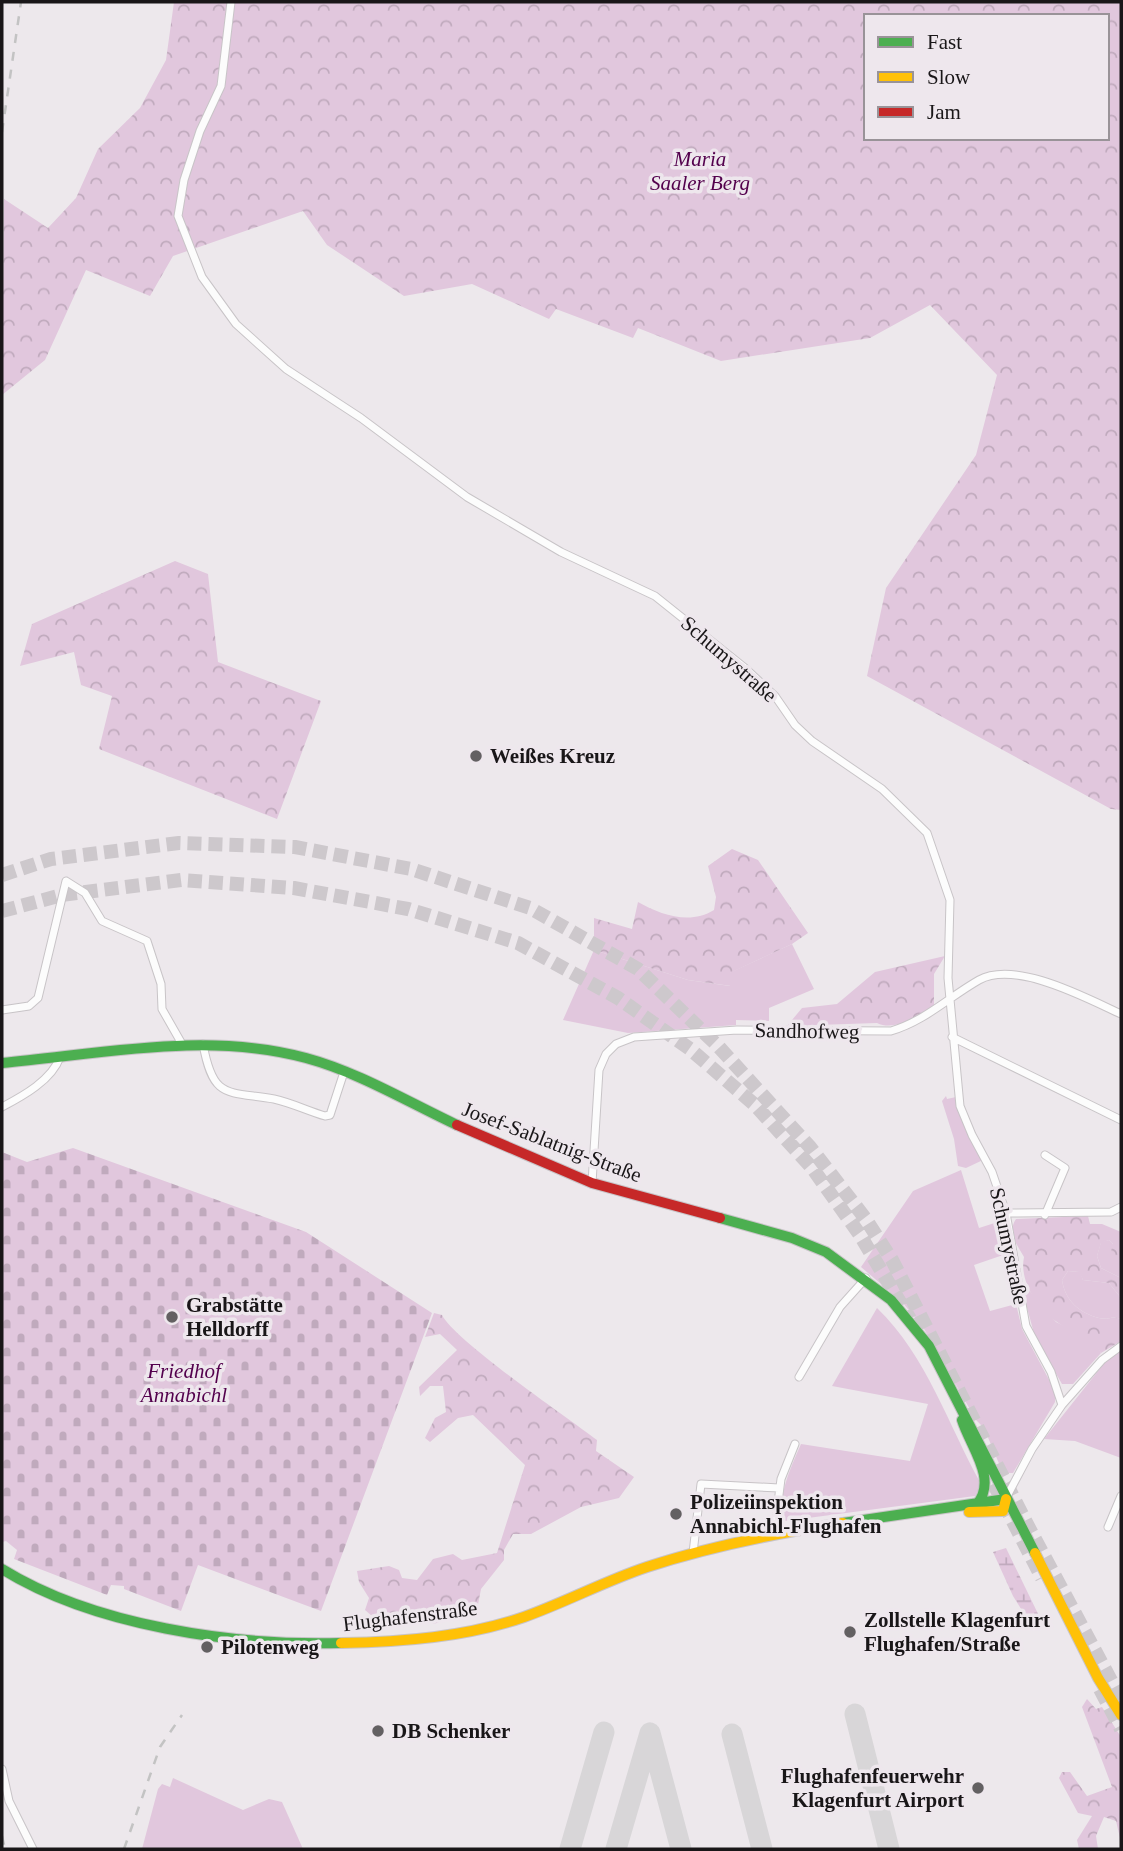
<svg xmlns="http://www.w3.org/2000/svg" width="1123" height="1851" font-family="Georgia,serif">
<defs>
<pattern id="forest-crowns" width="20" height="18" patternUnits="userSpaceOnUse" patternTransform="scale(1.75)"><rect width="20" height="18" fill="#e1c7dd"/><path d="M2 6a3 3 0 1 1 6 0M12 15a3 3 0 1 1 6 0" fill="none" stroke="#c0aabd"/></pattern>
<pattern id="wetland-marsh" width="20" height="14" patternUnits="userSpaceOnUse" patternTransform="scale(1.75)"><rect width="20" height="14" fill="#e1c7dd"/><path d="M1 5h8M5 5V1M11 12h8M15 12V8" fill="none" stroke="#c0aabd"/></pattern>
<pattern id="cemetery-stones" width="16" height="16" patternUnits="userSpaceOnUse" patternTransform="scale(1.75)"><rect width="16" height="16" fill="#e1c7dd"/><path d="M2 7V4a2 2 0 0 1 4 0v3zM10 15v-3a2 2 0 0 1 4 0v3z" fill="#c0aabd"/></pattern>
</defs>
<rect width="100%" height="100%" fill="#ede8ec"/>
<path fill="#e1c7dd" d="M792,944L814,989L769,1008V1021L736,1020V1025L628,1033L563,1020L594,950L688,980L730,986L729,973Z
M946,1096L947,1099L956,1097L969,1138L983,1160L966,1168L958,1166L954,1139L942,1101Z
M961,1170L979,1228L1004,1220L1006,1254L974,1265L990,1311L1016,1304L1022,1329L1055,1391V1402L1013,1473H1003L984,1428L976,1420L923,1327L902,1302L861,1267L913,1191Z
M1109,1240C1119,1248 1121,1266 1121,1278L1101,1268L1097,1256L1101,1242Z
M1068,1271L1080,1272L1083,1280L1109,1283L1121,1298V1319C1113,1316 1107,1320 1099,1318C1079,1313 1065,1300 1062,1280Z
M1028,1289L1056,1322L1095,1341L1101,1353L1073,1384H1062L1035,1337L1023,1293Z
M877,1308C927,1356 948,1425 981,1484L975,1496L785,1521C775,1500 792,1465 801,1444L910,1461L928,1404L832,1386Z
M1121,1351V1458L1075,1441L1044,1439L1106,1361Z
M173,1778L243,1810L269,1799L282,1802L303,1849H142L158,1789L162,1784L170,1787Z"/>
<path fill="url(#forest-crowns)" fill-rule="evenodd" d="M174,2H1121V810L1111,809L867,676L886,588L976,455L997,375L930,305L870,338L721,361L638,328L633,338L556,309L549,319L472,284L404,296L327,245L303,211L173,256L150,296L86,270L45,360L2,395L4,199L48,228L76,198L98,149L140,108L166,60ZM866,16H1107V138H866Z
M175,561L208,574L218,662L321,701L277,819L99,749L112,696L81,685L74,652L20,666L32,624Z
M732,849L758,860L808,933L792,944L730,973L731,986L688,980L594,950V918L632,929L638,902C661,915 690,925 714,910L716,897L708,866Z
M945,956L934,974V1005C918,1015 896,1032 877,1023L787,1026L802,1008L837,1004L875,972Z
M1088,1216L1090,1224H1102L1121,1232V1265L1110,1255L1113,1244L1109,1240L1101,1243L1097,1256L1101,1268L1121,1278V1298L1109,1283L1083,1280L1079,1272L1068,1271L1062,1280C1065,1300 1079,1313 1099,1318C1107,1320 1113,1316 1121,1319V1341L1101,1353C1091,1334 1072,1334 1057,1322C1037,1308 1019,1281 1024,1257C1017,1245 1007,1232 1016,1219Z
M434,1313L442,1315C454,1340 568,1418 597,1440L596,1451L634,1477L619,1498L581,1507L531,1534H513L504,1550V1560L481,1589L476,1615L432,1624L420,1615L372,1616L365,1610L369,1598L359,1582L357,1571L389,1566L399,1570L402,1578L417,1580L433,1559L453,1554L462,1560L497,1553L525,1465L473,1415L458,1418L430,1442L425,1438L435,1418L446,1412L443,1386H430L420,1396L419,1387L457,1350L440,1334L425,1337Z
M1087,1699L1096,1709L1102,1707L1121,1737V1842L1116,1821L1104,1817L1096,1836L1098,1849H1079L1077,1840L1092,1816L1078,1813L1059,1778L1062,1772H1070L1087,1796L1112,1787L1082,1707Z"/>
<path fill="url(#wetland-marsh)" d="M1006,1548L1043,1624L1034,1630L1013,1596L993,1552Z"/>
<path fill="url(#cemetery-stones)" d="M73,1148L306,1232L432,1313L321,1611L198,1565L181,1611L124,1589V1586L111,1585L107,1595L14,1559L17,1550L6,1541L2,1542V1152L27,1162Z"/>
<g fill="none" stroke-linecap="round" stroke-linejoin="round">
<path stroke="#d8d6d8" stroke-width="21" d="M855,1714L889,1849
M650,1733L681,1849
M732,1734L762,1849
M570,1849L604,1732
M616,1849L650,1733"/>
<path stroke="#cdc8cc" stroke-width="14" stroke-dasharray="14 7" stroke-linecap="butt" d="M2,875L51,859L179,843L295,847L411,869L530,908L638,969L718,1046L810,1147L865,1218L892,1260L1029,1528L1121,1699
M2,911L62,895L181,880L294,888L408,909L518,943L618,998L690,1049L755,1105L813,1169L860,1235L910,1319
M984,1465L1042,1578
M1100,1689L1121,1729"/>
<defs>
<path id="street" d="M231,2L221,86L200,131L184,180L178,216L202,277L236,324L286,369L361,418L467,497L561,552L655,596L745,668L775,696L795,725L812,741L882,789L927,833L950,900L948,978L960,1106L972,1135L992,1172L1006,1213L1026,1326L1051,1372L1062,1405L1032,1449L1006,1498
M2,1010L29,1006L38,998L66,881L85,893L102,921L147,941L161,984L162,1009L182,1044
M952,1037L1121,1120
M203,1044C213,1100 227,1091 274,1099C292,1103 308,1111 325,1116L330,1115L344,1072
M2,1107C23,1096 52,1080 60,1057
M1045,1155L1065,1168L1045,1215
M592,1183L599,1070L606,1054L616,1044L634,1037L737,1030L891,1031C925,1021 949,997 979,980C1016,960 1086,998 1121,1014
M1006,1213L1111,1212L1121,1207
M799,1377L840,1307L866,1278
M1062,1405L1102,1360L1121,1346
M1108,1527L1121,1496
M774,1534L781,1479L795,1444
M693,1553L701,1484L779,1488
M2,1769L9,1801L33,1849"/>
<path id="fast" d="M2,1063C101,1054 207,1031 306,1058C358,1072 408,1102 457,1125
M720,1218L792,1238L826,1252L891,1300L929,1346L1035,1553
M962,1420C970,1446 998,1479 977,1504
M843,1523L1006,1499
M2,1569C94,1626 234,1646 341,1643"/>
<path id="slow" d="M969,1512L1003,1511L1006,1499
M1035,1553L1098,1678L1121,1715
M341,1643C402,1642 466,1637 524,1617C566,1602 605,1581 647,1567C711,1546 777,1533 843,1523"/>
<path id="jam" d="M457,1125L592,1183L720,1218"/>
</defs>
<use href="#street" stroke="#c8c4c7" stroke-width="9"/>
<use href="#fast" stroke="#c8c4c7" stroke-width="12"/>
<use href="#slow" stroke="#c8c4c7" stroke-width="12"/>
<use href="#jam" stroke="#c8c4c7" stroke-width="12"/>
<use href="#street" stroke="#fcfcfc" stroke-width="7"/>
<use href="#fast" stroke="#4caf50" stroke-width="10"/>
<use href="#slow" stroke="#ffc107" stroke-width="10"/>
<use href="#jam" stroke="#c62828" stroke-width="10"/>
<path stroke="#c3c3c3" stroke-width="2.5" stroke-dasharray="9 9" stroke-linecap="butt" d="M2,132L21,2
M2,1836L5,1849
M124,1849L160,1747L182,1715"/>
</g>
<g fill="#636062" stroke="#eee7ed" stroke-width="2.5">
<circle cx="476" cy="756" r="7"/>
<circle cx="172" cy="1317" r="7"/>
<circle cx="676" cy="1514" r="7"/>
<circle cx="850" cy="1632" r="7"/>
<circle cx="207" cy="1647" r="7"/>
<circle cx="378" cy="1731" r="7"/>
<circle cx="978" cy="1788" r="7"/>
</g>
<g text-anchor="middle" stroke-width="7" stroke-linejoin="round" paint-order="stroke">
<g font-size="21" font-style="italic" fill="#53014d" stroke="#eee7ed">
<text x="700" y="166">Maria<tspan x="700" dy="24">Saaler Berg</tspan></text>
<text x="184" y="1378">Friedhof<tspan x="184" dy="24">Annabichl</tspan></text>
</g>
<g font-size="21" fill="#191618" stroke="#eee7ed">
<text transform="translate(729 659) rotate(41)" y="7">Schumystraße</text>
<text transform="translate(807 1031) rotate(1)" y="7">Sandhofweg</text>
<text transform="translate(552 1142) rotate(21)" y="7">Josef-Sablatnig-Straße</text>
<text transform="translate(1009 1246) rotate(78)" y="7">Schumystraße</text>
<text transform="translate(410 1616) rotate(-7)" y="7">Flughafenstraße</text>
</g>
<g font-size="21" font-weight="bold" fill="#191618" stroke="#eee7ed" text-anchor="start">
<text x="490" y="763">Weißes Kreuz</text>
<text x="186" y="1312">Grabstätte<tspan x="186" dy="24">Helldorff</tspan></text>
<text x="690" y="1509">Polizeiinspektion<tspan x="690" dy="24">Annabichl-Flughafen</tspan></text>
<text x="864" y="1627">Zollstelle Klagenfurt<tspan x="864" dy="24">Flughafen/Straße</tspan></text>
<text x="221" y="1654">Pilotenweg</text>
<text x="392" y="1738">DB Schenker</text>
<text x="964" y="1783" text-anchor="end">Flughafenfeuerwehr<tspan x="964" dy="24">Klagenfurt Airport</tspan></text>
</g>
</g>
<rect width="1123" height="1851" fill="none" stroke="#191618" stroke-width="7"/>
<rect x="864" y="14" width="245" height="126" fill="#eee7ed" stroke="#999398" stroke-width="2"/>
<rect x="878" y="37" width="35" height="10" fill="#4caf50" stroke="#999398" stroke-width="2"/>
<text x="927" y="49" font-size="21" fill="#191618">Fast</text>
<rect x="878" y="72" width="35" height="10" fill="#ffc107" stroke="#999398" stroke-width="2"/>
<text x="927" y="84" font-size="21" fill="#191618">Slow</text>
<rect x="878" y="107" width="35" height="10" fill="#c62828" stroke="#999398" stroke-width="2"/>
<text x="927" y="119" font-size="21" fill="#191618">Jam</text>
</svg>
